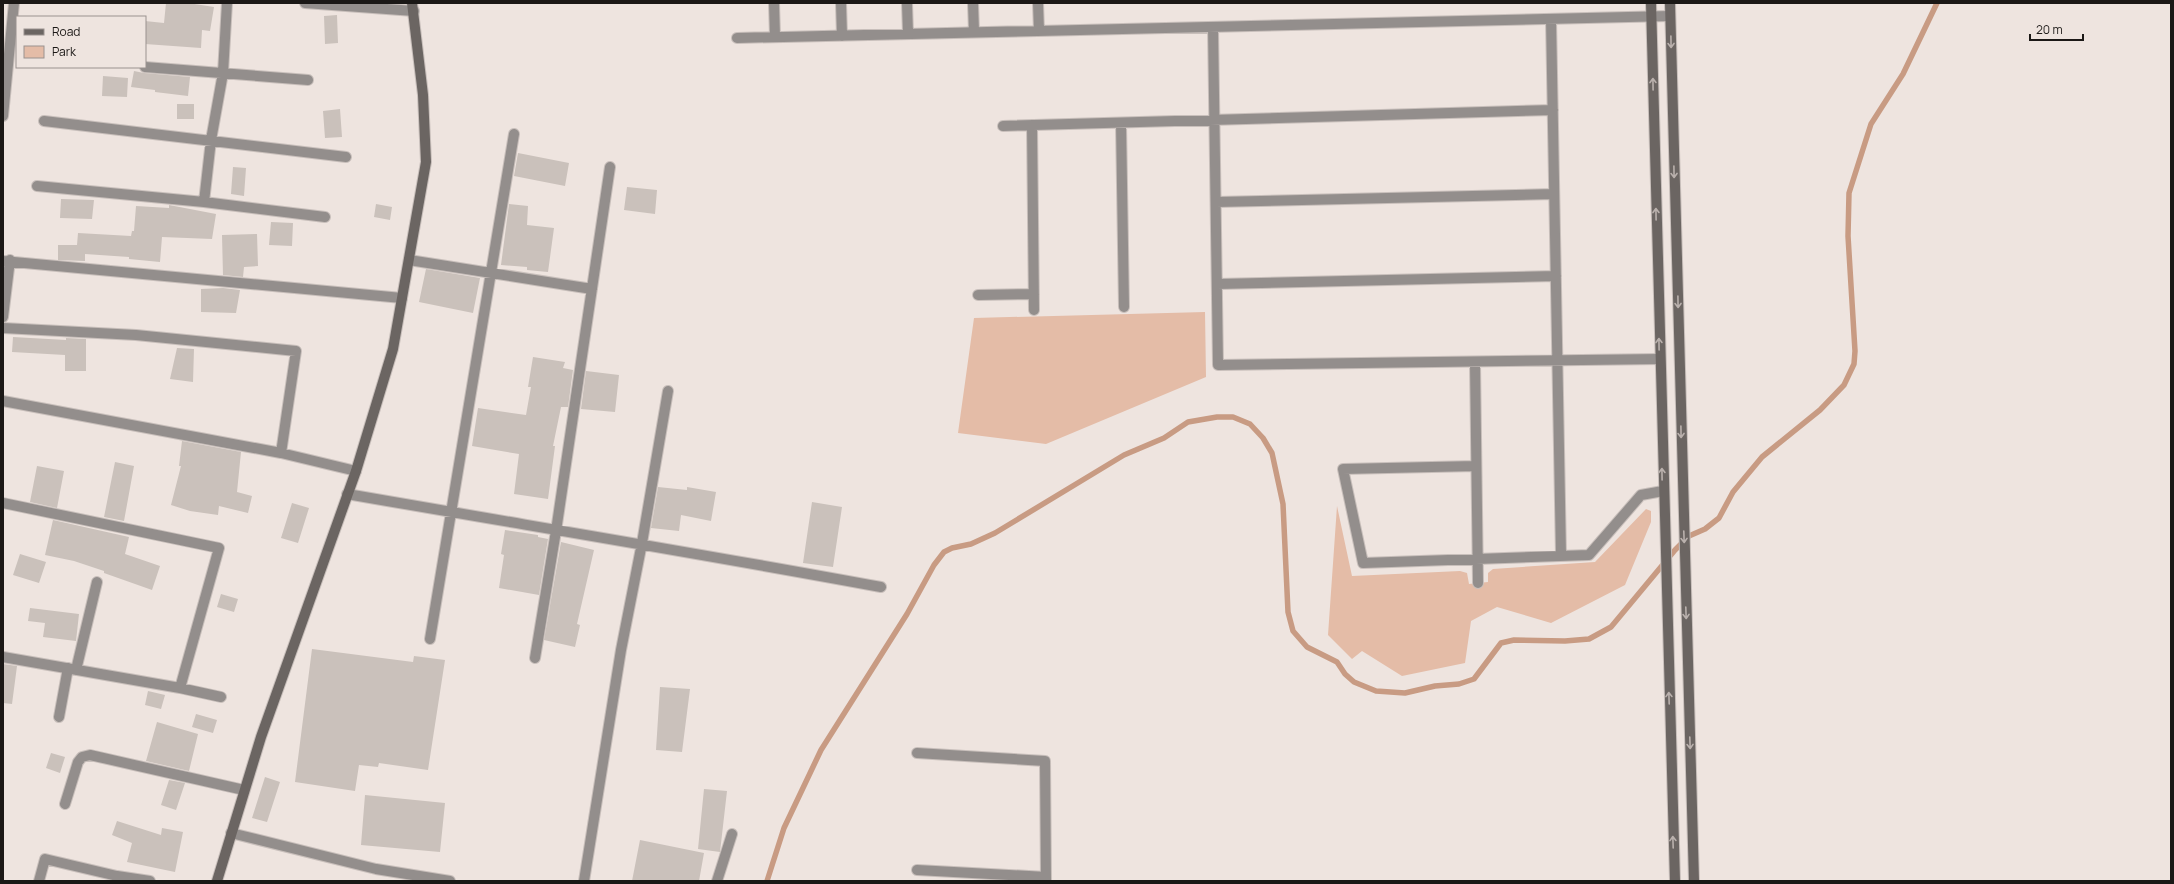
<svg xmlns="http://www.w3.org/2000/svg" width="2174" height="884" font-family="Manrope,sans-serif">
<rect width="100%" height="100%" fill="#eee4df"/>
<path fill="#e4bca7" d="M1205,312L1206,377L1046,444L958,433L974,318Z
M1337,506L1352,576L1460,571L1467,573L1469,584L1488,582V573L1493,569L1595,562L1646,509L1651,511V522L1625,585L1551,623L1497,607L1471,621L1465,663L1402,676L1362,651L1352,659L1328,635Z"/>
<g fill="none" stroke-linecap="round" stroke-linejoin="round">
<path stroke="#c89b83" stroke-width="5.5" d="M767,881L784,828L821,750L907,614L934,565L944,552L952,548L971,544L995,533L1124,455L1164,438L1188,422L1217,417H1233L1250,424L1263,438L1272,453L1283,504L1288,612L1293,631L1307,647L1337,662L1345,674L1354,682L1376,691L1405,693L1435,686L1459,684L1474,679L1501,643L1514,640L1565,641L1589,639L1611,627L1675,550L1689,536L1705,529L1719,518L1733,492L1762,457L1820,410L1844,385L1854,364L1855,351L1848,236L1849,193L1871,124L1903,74L1937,3"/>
</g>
<path fill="#cac1bb" d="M166,3H188L214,7L210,31L202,30L201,48L145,44V21L164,23Z
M337,15L338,43L325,44L324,16Z
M134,71L144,73L190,77L188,96L155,92V90L131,87Z
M103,76L128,78L127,97L102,96Z
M177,104H194V119H177Z
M340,109L342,137L325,138L323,111Z
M518,153L569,163L565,186L514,176Z
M233,167L246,168L244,196L231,194Z
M627,187L657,190L655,214L624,210Z
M61,199L94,200L92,219L60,218Z
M376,204L392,207L390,220L374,217Z
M509,204L528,206L527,225L554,228L548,272L527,270V267L501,265Z
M169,205L216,214L212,239L162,237L160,262L129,259V257L85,254V261L58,260V245H77L78,233L131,236L132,231H134L136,206L169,208Z
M271,222L293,223L292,246L269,245Z
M257,234L258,266L244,267L243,277L223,275L222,235Z
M426,269L480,278L473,313L419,302Z
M223,288L240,290L236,313L201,312V289Z
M13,337L66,340V338L86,339V371H65V355L12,352Z
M177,348L194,349L193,382L170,379Z
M533,357L565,362L563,368L573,370L568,407H561L553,446H555L548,499L514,494L519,454L472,446L478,408L526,415L531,387H528Z
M586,371L619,375L615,412L581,409Z
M182,441L241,452L237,492L252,496L248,513L219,506L218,515L190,511L171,505L181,466H179Z
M115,462L134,466L124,521L104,517Z
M37,466L64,471L57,508L30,502Z
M658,487L687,490V487L716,492L711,521L681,515L679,531L651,528Z
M812,502L842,507L833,567L803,563Z
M292,503L309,508L298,543L281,538Z
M53,520L129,537L125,554L160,566L152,590L104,573V571L74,561L45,555Z
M505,530L538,535V537L548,539L539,595L499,588L504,555L501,554Z
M561,542L594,550L577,624L580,625L575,647L544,640Z
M20,554L46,562L39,583L13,575Z
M221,594L238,599L234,612L217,607Z
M30,608L79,614L76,641L43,637L45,623L28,621Z
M312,649L413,662L414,656L445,660L428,770L379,763L378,767L359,765L355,791L295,782Z
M3,664L17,666L12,704L3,703Z
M660,687L690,689L682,752L656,750Z
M148,691L165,695L161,709L145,705Z
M196,714L217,720L213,733L192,727Z
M157,722L198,734L189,771L146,761Z
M51,753L65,757L60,773L46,768Z
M265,777L280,782L267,822L252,818Z
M169,780L185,783L176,810L161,805Z
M704,789L727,791L720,852L698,849Z
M365,795L445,803L440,852L361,845Z
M117,821L161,835L162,828L183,832L175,872L127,862L132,843L112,835Z
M640,840L704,853L699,881H632Z"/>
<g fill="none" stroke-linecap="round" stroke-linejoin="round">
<defs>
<path id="lane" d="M917,753L1045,761L1046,881
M917,870L1046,877"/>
<path id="street" d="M227,3L223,73L211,140L204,202L325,217
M305,3L414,11
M774,3L775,37
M841,3L842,36
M907,3L908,34
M973,3L974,32
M1038,3L1039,31
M1551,19L1561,556
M1213,27L1218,365L1660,359
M737,38L1670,16
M145,67L308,80
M3,116L14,3
M44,121L346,157
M1121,123L1124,307
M1032,125L1034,310
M1003,126L1553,110
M37,186L204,202
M1216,202L1554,194
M409,260L592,289
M3,261L402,298
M1217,284L1556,276
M978,295L1034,294
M3,317L10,260
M3,328L136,335L296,351L281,453
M1475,363L1478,583
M3,401L281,453L356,471
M1476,466L1343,469L1363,563L1589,555L1641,495L1663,491
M347,494C525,525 703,554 881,587
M3,503L219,548L180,688L3,657
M430,639L514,134
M535,658L556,531L610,167
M76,670L97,582
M180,688L221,697
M59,717L68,668
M65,804L78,762L82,757L90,755L244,790
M231,833L376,869L450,881
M39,881L45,859L117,876L150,881
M584,881L621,650L642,543L668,391
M717,881L732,834"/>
<path id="secondary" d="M1651,3L1675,881
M1670,3L1694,881
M217,881L261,737L356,471L393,349L426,162L423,95L412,3"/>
</defs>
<use href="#lane" stroke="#c8bfbb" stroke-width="12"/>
<use href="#street" stroke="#c8bfbb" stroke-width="12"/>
<use href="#secondary" stroke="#c8bfbb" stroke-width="12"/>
<use href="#lane" stroke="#938e8c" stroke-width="10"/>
<use href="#street" stroke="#938e8c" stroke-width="10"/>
<use href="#secondary" stroke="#6b6562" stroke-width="10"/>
</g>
<defs><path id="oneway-shaft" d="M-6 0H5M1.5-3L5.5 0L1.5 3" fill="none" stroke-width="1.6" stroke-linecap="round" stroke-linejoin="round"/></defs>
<g stroke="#bab1ad">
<use href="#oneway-shaft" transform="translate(1671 42) rotate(89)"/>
<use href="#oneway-shaft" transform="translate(1653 84) rotate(-91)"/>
<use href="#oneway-shaft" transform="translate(1674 172) rotate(89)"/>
<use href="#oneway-shaft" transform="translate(1656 214) rotate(-91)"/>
<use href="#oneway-shaft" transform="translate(1678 302) rotate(89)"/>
<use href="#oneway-shaft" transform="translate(1659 344) rotate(-91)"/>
<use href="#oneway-shaft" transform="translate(1681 432) rotate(89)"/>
<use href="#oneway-shaft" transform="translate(1662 474) rotate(-91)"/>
<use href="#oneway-shaft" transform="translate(1684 537) rotate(88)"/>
<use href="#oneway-shaft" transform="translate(1686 613) rotate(88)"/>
<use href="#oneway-shaft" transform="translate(1669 698) rotate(-92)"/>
<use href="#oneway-shaft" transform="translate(1690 743) rotate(88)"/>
<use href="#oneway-shaft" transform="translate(1673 842) rotate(-92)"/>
</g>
<rect width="2174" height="884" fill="none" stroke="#1b1816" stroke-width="8"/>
<rect x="16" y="16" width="130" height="52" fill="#eee4df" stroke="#9a928f"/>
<rect x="24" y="29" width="20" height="6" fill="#6b6562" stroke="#9a928f"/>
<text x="52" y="36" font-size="12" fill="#1b1816">Road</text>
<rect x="24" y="46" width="20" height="12" fill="#e4bca7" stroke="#9a928f"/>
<text x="52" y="56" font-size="12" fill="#1b1816">Park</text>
<path d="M2030 34v6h53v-6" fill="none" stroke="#1b1816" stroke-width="2"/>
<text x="2036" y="34" font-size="12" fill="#1b1816" stroke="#eee4df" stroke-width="3" paint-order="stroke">20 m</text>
</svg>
